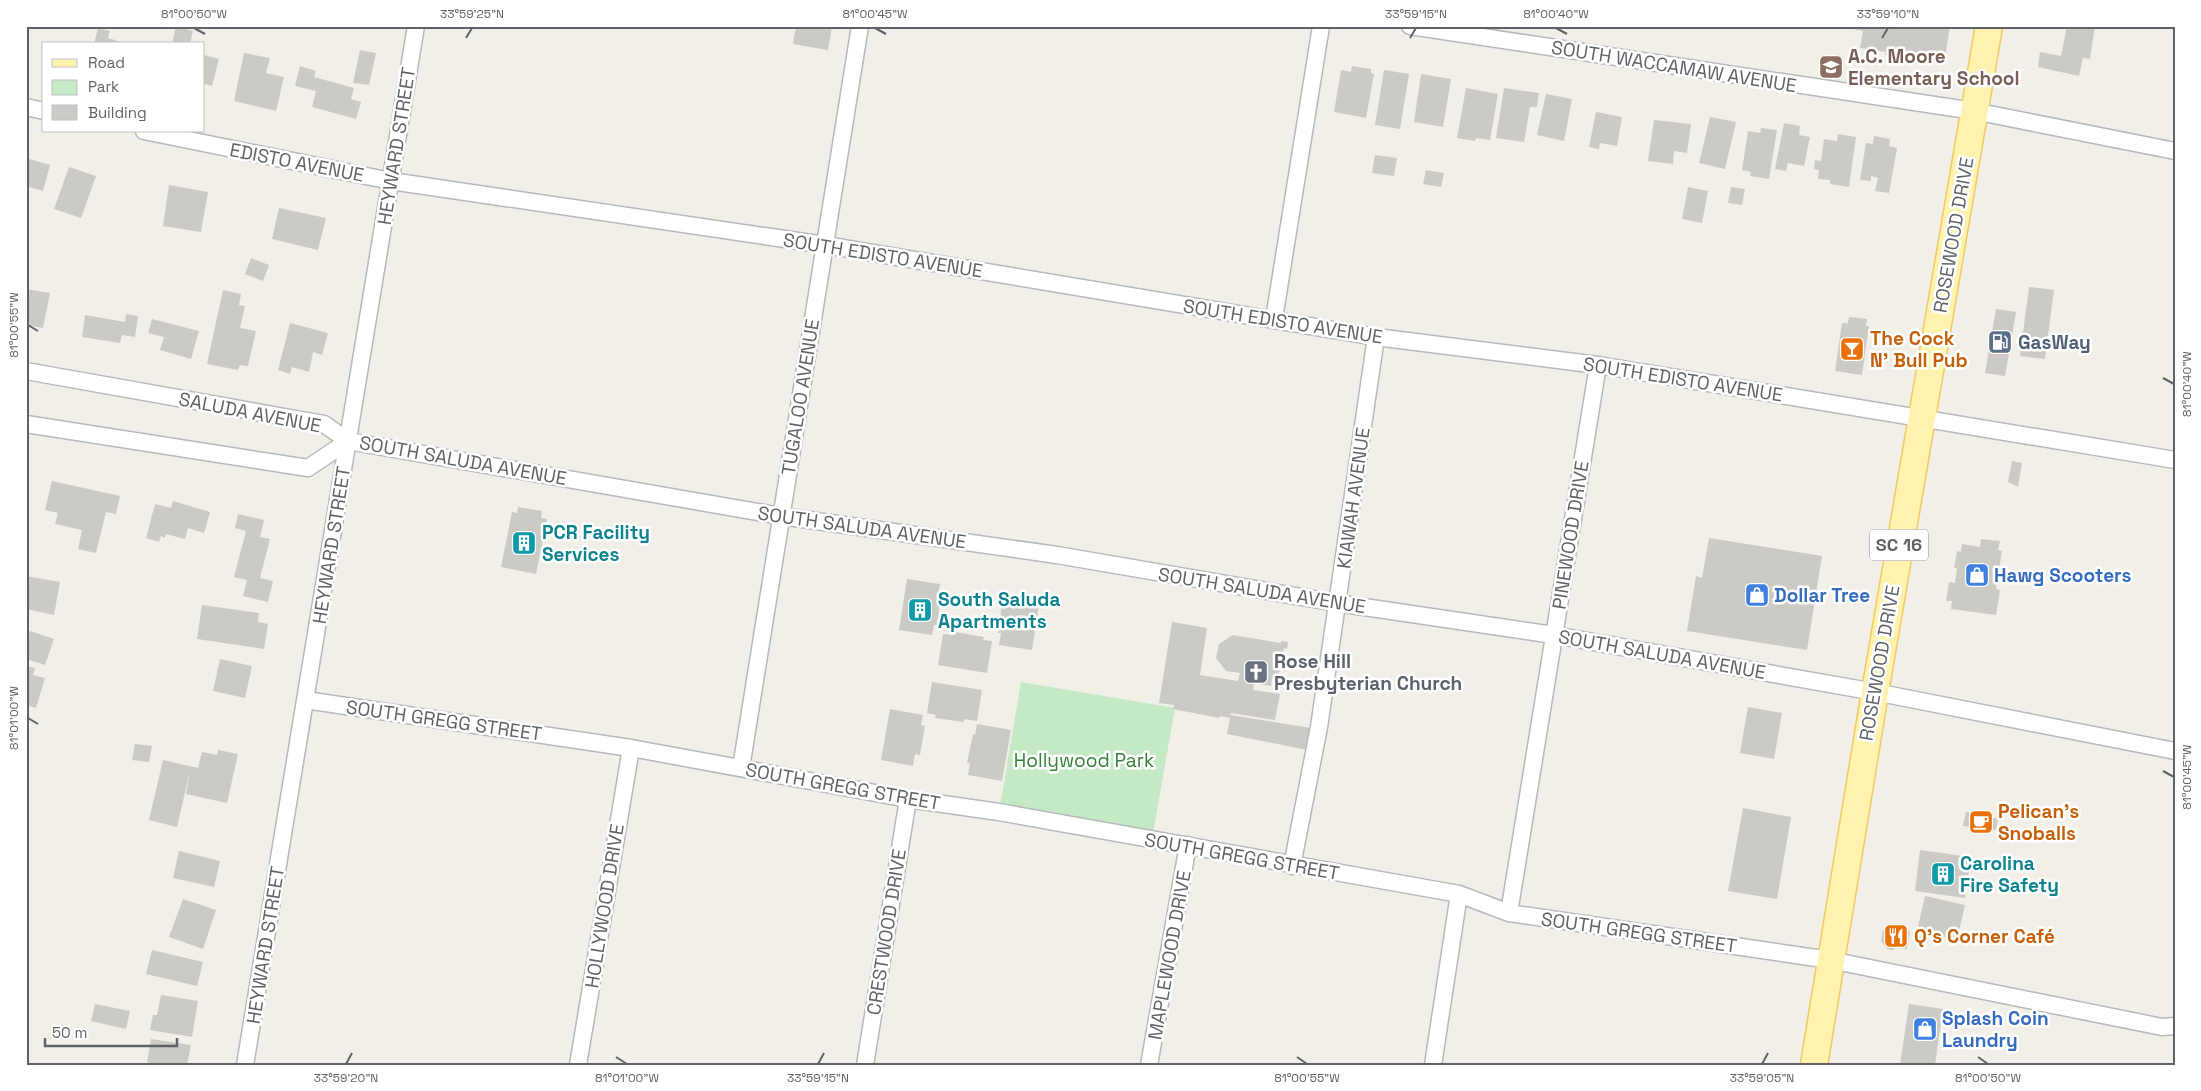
<svg xmlns="http://www.w3.org/2000/svg" width="2201" height="1091" font-family="'Space Grotesk',sans-serif">
<rect width="100%" height="100%" fill="#f1efe8"/>
<path fill="#c5e8c5" d="M1021,682L1175,708L1152,839L999,812Z"/>
<path fill="#cccac5" d="M176,26L193,31L190,44H172Z
M796,26H832L828,50L793,44Z
M1840,26H1950L1944,64L1885,55L1886,52L1860,48L1863,31Z
M2067,26H2095L2090,59L2083,58L2079,76L2038,67L2040,52L2061,56Z
M98,28L110,31L108,38L128,44H94Z
M360,50L376,53L369,85L353,83Z
M244,53L270,58L266,73L284,77L276,111L234,101Z
M204,55L219,59L212,86L204,84Z
M300,66L316,71L314,77L354,88L351,99L361,102L356,119L312,107L316,91L295,86Z
M1352,66L1371,69V73L1374,74L1366,118L1334,112L1341,70L1351,72Z
M1384,70L1409,74L1400,129L1375,125Z
M1421,74L1451,79L1443,127L1414,122Z
M1466,88L1498,94L1490,140L1476,138L1475,141L1457,138Z
M1504,88L1539,93L1537,107H1530L1524,142L1496,138Z
M1546,94L1572,99L1564,141L1537,135Z
M1596,112L1622,117L1617,146L1600,143L1599,149L1589,147Z
M1710,117L1736,122L1725,169L1699,163Z
M1654,120L1691,124L1687,153L1674,151L1673,164L1648,161Z
M1784,123L1800,126L1799,135L1810,137L1804,166L1788,163L1786,171L1775,169Z
M1761,128L1777,130L1769,179L1750,176L1751,172L1742,170L1748,131L1760,133Z
M1838,134L1856,137L1849,187L1830,184V180L1818,179L1819,170L1814,169L1815,160L1821,161L1824,139L1837,141Z
M1874,136L1890,139L1889,146L1897,148L1889,193L1875,191L1878,178L1871,176V181L1860,180L1866,143L1873,144Z
M1375,155L1397,158L1394,176L1372,173Z
M26,158L50,165L43,191L26,186Z
M69,167L96,176L81,218L54,209Z
M1426,170L1444,173L1441,187L1423,184Z
M169,185L208,192L201,232L163,226Z
M1688,187L1708,191L1702,223L1682,219Z
M1731,187L1745,189L1742,205L1728,203Z
M279,208L326,218L318,250L272,239Z
M251,258L269,265L263,281L245,274Z
M2029,287L2054,290L2045,359L2020,356Z
M26,289L50,293L43,328L26,325Z
M223,290L241,294L239,305L245,306L240,328L256,331L248,366L240,365L238,370L207,364Z
M1996,309L2016,312L2005,376L1985,373Z
M126,314L138,316L135,337L122,335L120,343L82,337L85,315L125,322Z
M1849,317L1867,319L1866,326H1869L1862,375L1835,371L1842,323H1848Z
M152,319L199,331L191,359L160,350L164,337L148,333Z
M290,323L328,333L322,355L313,352L309,372L292,367L290,374L278,370Z
M2012,461L2022,463L2018,487L2008,482Z
M52,481L120,496L116,514L106,512L96,553L78,549L82,530L55,524L58,513L45,510Z
M173,501L210,512L204,533L188,528L185,539L166,534L165,538L161,536L159,542L146,538L155,504L171,508Z
M518,507L542,511L541,518L547,519L536,574L501,567L512,512L517,513Z
M238,514L264,520L260,537L270,539L260,578L273,581L268,602L243,596L247,580L234,577L246,531L235,528Z
M1709,538L1822,556L1807,650L1687,631L1696,576L1702,578Z
M1981,539L2000,541L1998,550L2002,551L1996,589L2000,590L1996,615L1951,609L1952,601H1946L1949,582L1955,583L1957,568H1954L1957,551L1961,552L1962,544L1980,547Z
M26,576L60,582L54,615L26,609Z
M907,579L940,584L938,596H941L937,625H934L932,635L899,630Z
M1007,594L1040,599L1032,650L999,645L1001,633H998L1002,604H1005Z
M202,605L259,613L258,622L268,624L264,649L197,639Z
M1172,622L1207,628L1200,675L1238,681L1240,673L1226,671L1216,658L1219,644L1233,635L1281,643V641L1288,642L1287,649L1284,648L1278,679L1272,678L1271,686L1254,683L1253,690L1280,694L1275,720L1231,713L1230,715L1311,728L1307,750L1227,734L1230,718L1220,716L1219,718L1173,709L1174,705L1159,703Z
M30,631L54,639L45,665L26,659V642Z
M955,632L984,637L983,640L992,641L987,673L938,665L943,634L954,635Z
M220,659L252,666L245,698L213,691Z
M26,666L35,668L33,675L45,678L36,708L26,705Z
M932,682L982,690L977,721L964,719V722L935,718L936,715L927,713Z
M1748,707L1782,713L1774,759L1740,753Z
M890,709L923,715L921,725L925,726L920,755L915,754L913,766L881,760Z
M977,724L1011,730L1002,781L968,775L970,763H967L973,734L975,735Z
M135,744L152,746L149,762L132,760Z
M218,750L238,754L227,803L186,794L190,771L177,827L149,820L163,760L198,768L202,752L217,755Z
M1743,808L1791,817L1777,899L1728,891Z
M1966,812L1998,819L1996,830L1963,826Z
M1920,850L1971,857L1965,898L1915,891Z
M179,851L220,861L214,887L173,878Z
M1925,896L1965,905L1957,940L1917,931Z
M183,899L216,910L203,949L169,937Z
M1887,927L1910,931L1907,949L1894,947V950L1887,949L1881,941L1883,930L1886,931Z
M152,950L203,962L197,986L146,974Z
M161,995L198,1001L192,1037L150,1030L153,1015H157Z
M95,1004L130,1011L126,1029L91,1021Z
M1909,1004L1943,1009L1935,1065H1900Z
M151,1039L191,1045L187,1065H158L147,1062Z"/>
<g fill="none" stroke-linecap="round" stroke-linejoin="round">
<defs>
<path id="minor" d="M1410,26L1974,111L2175,151
M26,107L44,111
M144,131L391,181L825,245L1376,337L1598,365L2175,460
M1274,319L1321,26
M26,371L324,424L348,441L781,516L1057,555L1337,603L1554,635L1875,692L2175,751
M26,424L308,468L348,441
M305,700L631,748L908,799L999,812L1459,894L1509,913L1830,960L2162,1027L2175,1026
M741,768L860,26
M1292,866L1319,727L1376,337
M1509,913L1598,365
M245,1065L416,26
M578,1065L631,748
M865,1065L908,799
M1149,1065L1188,845
M1433,1065L1459,894"/>
<path id="primary" d="M1814,1065L1875,692L1989,26"/>
</defs>
<use href="#minor" stroke="#b5b8bc" stroke-width="19"/>
<use href="#primary" stroke="#f2c960" stroke-width="29"/>
<use href="#minor" stroke="#fff" stroke-width="16"/>
<use href="#primary" stroke="#fff2af" stroke-width="26"/>
</g>
<path fill="none" stroke="#5f6368" stroke-width="2" d="M194,28L205,34M875,28L886,34M1556,28L1567,34M466,38L472,28M1410,38L1416,28M1882,38L1888,28M28,325L38,331M2163,378L2174,384M28,718L38,724M2163,771L2174,777M616,1057L627,1064M1297,1057L1307,1064M1978,1057L1988,1064M346,1064L352,1053M818,1064L824,1053M1762,1064L1768,1053"/>
<defs>
<symbol id="school-square" viewBox="-11 -11 22 22"><rect x="-9" y="-9" width="18" height="18" rx="4" fill="#8d6e63" stroke="#fff"/><path d="M0-5L7-2L0 1L-7-2ZM-4 1L0 2.5L4 1V4Q0 6-4 4Z" fill="#fff"/></symbol>
<symbol id="fuel-square" viewBox="-11 -11 22 22"><rect x="-9" y="-9" width="18" height="18" rx="4" fill="#5c6f8a" stroke="#fff"/><path d="M-5.5-6h7V0h2V4h1.3V-2.5L3-4.5l.8-.8L6-3V5H2.5V1h-1V6h-7ZM-4.2-4.7v3.2H.2V-4.7Z" fill="#fff"/></symbol>
<symbol id="bar-square" viewBox="-11 -11 22 22"><rect x="-9" y="-9" width="18" height="18" rx="4" fill="#e8710a" stroke="#fff"/><path d="M-6-5H6L.8 .8V4.5H3.5V6h-7V4.5H-.8V.8Z" fill="#fff"/></symbol>
<symbol id="building-square" viewBox="-11 -11 22 22"><rect x="-9" y="-9" width="18" height="18" rx="4" fill="#0f9aa8" stroke="#fff"/><path d="M-4-6H4V6H1V3H-1V6H-4ZM-2.5-4.3h1.7v1.8h-1.7ZM.8-4.3h1.7v1.8H.8ZM-2.5-1h1.7V.8h-1.7ZM.8-1h1.7V.8H.8Z" fill="#fff"/></symbol>
<symbol id="shop-square" viewBox="-11 -11 22 22"><rect x="-9" y="-9" width="18" height="18" rx="4" fill="#3f7fe0" stroke="#fff"/><path d="M-5-2.5h2.3a2.7 3.5 0 0 1 5.4 0H5L5.5 6h-11ZM-1.5-2.5h3a1.5 2.3 0 0 0-3 0Z" fill="#fff"/></symbol>
<symbol id="church-square" viewBox="-11 -11 22 22"><rect x="-9" y="-9" width="18" height="18" rx="4" fill="#6b7280" stroke="#fff"/><path d="M-1.2-6h2.4v3.5h3.3v2.4h-3.3V6h-2.4V-.1h-3.3v-2.4h3.3Z" fill="#fff"/></symbol>
<symbol id="cafe-square" viewBox="-11 -11 22 22"><rect x="-9" y="-9" width="18" height="18" rx="4" fill="#e8710a" stroke="#fff"/><path d="M-5.5-4.5H6V0H3Q3 3.5 0 3.5H-2.5Q-5.5 3.5-5.5 0ZM3-3.2v2h1.7v-2ZM-6 4.5H4V6H-6Z" fill="#fff"/></symbol>
<symbol id="restaurant-square" viewBox="-11 -11 22 22"><rect x="-9" y="-9" width="18" height="18" rx="4" fill="#e8710a" stroke="#fff"/><path d="M-5-6h1v4h1v-4h1v4h1v-4h1v5L-1.5 .5V6h-2V.5L-5-1ZM5-6V6H3V1.5H1.5Q1.5-4 5-6Z" fill="#fff"/></symbol>
</defs>
<g fill-rule="evenodd">
<use href="#school-square" x="1817" y="53" width="28" height="28"/>
<use href="#fuel-square" x="1986" y="328" width="28" height="28"/>
<use href="#bar-square" x="1838" y="335" width="28" height="28"/>
<use href="#building-square" x="510" y="529" width="28" height="28"/>
<use href="#shop-square" x="1963" y="561" width="28" height="28"/>
<use href="#shop-square" x="1743" y="581" width="28" height="28"/>
<use href="#building-square" x="906" y="596" width="28" height="28"/>
<use href="#church-square" x="1242" y="658" width="28" height="28"/>
<use href="#cafe-square" x="1967" y="808" width="28" height="28"/>
<use href="#building-square" x="1929" y="860" width="28" height="28"/>
<use href="#restaurant-square" x="1882" y="922" width="28" height="28"/>
<use href="#shop-square" x="1911" y="1015" width="28" height="28"/>
</g>
<g text-anchor="middle" stroke-width="5" stroke-linejoin="round" paint-order="stroke">
<rect fill="#fff" stroke="#8f9295" stroke-width="1" x="1870" y="529.5" width="58" height="31" rx="4"/>
<g font-size="18" font-weight="bold" fill="#5f6368">
<text x="1899" y="551">SC 16</text>
</g>
<g font-size="19" font-weight="bold" fill="#785e54" stroke="#fff" text-anchor="start">
<text x="1848" y="63">A.C. Moore<tspan x="1848" dy="22">Elementary School</tspan></text>
</g>
<g font-size="19" fill="#5f6368" stroke="#fff">
<text transform="translate(1674 66) rotate(9)" y="7">SOUTH WACCAMAW AVENUE</text>
<text transform="translate(396 146) rotate(-81)" y="7">HEYWARD STREET</text>
<text transform="translate(297 162) rotate(11)" y="7">EDISTO AVENUE</text>
<text transform="translate(1953 235) rotate(-80)" y="7">ROSEWOOD DRIVE</text>
<text transform="translate(883 255) rotate(9)" y="7">SOUTH EDISTO AVENUE</text>
<text transform="translate(1283 321) rotate(9)" y="7">SOUTH EDISTO AVENUE</text>
<text transform="translate(1683 379) rotate(9)" y="7">SOUTH EDISTO AVENUE</text>
<text transform="translate(800 397) rotate(-81)" y="7">TUGALOO AVENUE</text>
<text transform="translate(250 412) rotate(11)" y="7">SALUDA AVENUE</text>
<text transform="translate(463 460) rotate(10)" y="7">SOUTH SALUDA AVENUE</text>
<text transform="translate(1353 498) rotate(-82)" y="7">KIAWAH AVENUE</text>
<text transform="translate(862 527) rotate(8)" y="7">SOUTH SALUDA AVENUE</text>
<text transform="translate(1570 535) rotate(-81)" y="7">PINEWOOD DRIVE</text>
<text transform="translate(331 545) rotate(-81)" y="7">HEYWARD STREET</text>
<text transform="translate(1262 590) rotate(9)" y="7">SOUTH SALUDA AVENUE</text>
<text transform="translate(1662 654) rotate(10)" y="7">SOUTH SALUDA AVENUE</text>
<text transform="translate(1879 663) rotate(-80)" y="7">ROSEWOOD DRIVE</text>
<text transform="translate(444 720) rotate(8)" y="7">SOUTH GREGG STREET</text>
<text transform="translate(843 786) rotate(10)" y="7">SOUTH GREGG STREET</text>
<text transform="translate(1242 856) rotate(10)" y="7">SOUTH GREGG STREET</text>
<text transform="translate(604 906) rotate(-81)" y="7">HOLLYWOOD DRIVE</text>
<text transform="translate(886 932) rotate(-81)" y="7">CRESTWOOD DRIVE</text>
<text transform="translate(1639 932) rotate(8)" y="7">SOUTH GREGG STREET</text>
<text transform="translate(265 945) rotate(-81)" y="7">HEYWARD STREET</text>
<text transform="translate(1169 955) rotate(-80)" y="7">MAPLEWOOD DRIVE</text>
</g>
<g font-size="19" font-weight="bold" fill="#c56008" stroke="#fff" text-anchor="start">
<text x="1870" y="345">The Cock<tspan x="1870" dy="22">N' Bull Pub</tspan></text>
<text x="1998" y="818">Pelican's<tspan x="1998" dy="22">Snoballs</tspan></text>
<text x="1914" y="943">Q’s Corner Café</text>
</g>
<g font-size="19" font-weight="bold" fill="#4e5e75" stroke="#fff" text-anchor="start">
<text x="2018" y="349">GasWay</text>
</g>
<g font-size="19" font-weight="bold" fill="#0d838f" stroke="#fff" text-anchor="start">
<text x="542" y="539">PCR Facility<tspan x="542" dy="22">Services</tspan></text>
<text x="938" y="606">South Saluda<tspan x="938" dy="22">Apartments</tspan></text>
<text x="1960" y="870">Carolina<tspan x="1960" dy="22">Fire Safety</tspan></text>
</g>
<g font-size="19" font-weight="bold" fill="#366cbe" stroke="#fff" text-anchor="start">
<text x="1994" y="582">Hawg Scooters</text>
<text x="1774" y="602">Dollar Tree</text>
<text x="1942" y="1025">Splash Coin<tspan x="1942" dy="22">Laundry</tspan></text>
</g>
<g font-size="19" font-weight="bold" fill="#5b616d" stroke="#fff" text-anchor="start">
<text x="1274" y="668">Rose Hill<tspan x="1274" dy="22">Presbyterian Church</tspan></text>
</g>
<g font-size="19" fill="#348238" stroke="#fff">
<text x="1084" y="767">Hollywood Park</text>
</g>
</g>
<rect width="2201" height="1091" fill="none" stroke="#ffffff" stroke-width="55"/>
<rect x="42" y="42" width="162" height="90" fill="#ffffff" stroke="#bfc1c3"/>
<rect x="52" y="59" width="25" height="8" fill="#fff2af" stroke="#bfc1c3"/>
<text x="88" y="68" font-size="15" fill="#5f6368">Road</text>
<rect x="52" y="80" width="25" height="15" fill="#c5e8c5" stroke="#bfc1c3"/>
<text x="88" y="92" font-size="15" fill="#5f6368">Park</text>
<rect x="52" y="105" width="25" height="15" fill="#cccac5" stroke="#bfc1c3"/>
<text x="88" y="118" font-size="15" fill="#5f6368">Building</text>
<path d="M45 1038v8h132v-8" fill="none" stroke="#5f6368" stroke-width="2.5"/>
<text x="52" y="1038" font-size="15" fill="#5f6368" stroke="#ffffff" stroke-width="4" paint-order="stroke">50 m</text>
<rect x="28" y="28" width="2146" height="1036" fill="none" stroke="#5f6368" stroke-width="2"/>
<g font-size="12" text-anchor="middle" fill="#5f6368">
<text x="194" y="18">81°00'50"W</text>
<text x="472" y="18">33°59'25"N</text>
<text x="875" y="18">81°00'45"W</text>
<text x="1416" y="18">33°59'15"N</text>
<text x="1556" y="18">81°00'40"W</text>
<text x="1888" y="18">33°59'10"N</text>
<text transform="translate(14 325) rotate(-90)" y="4">81°00'55"W</text>
<text transform="translate(2187 384) rotate(-90)" y="4">81°00'40"W</text>
<text transform="translate(14 718) rotate(-90)" y="4">81°01'00"W</text>
<text transform="translate(2187 777) rotate(-90)" y="4">81°00'45"W</text>
<text x="346" y="1082">33°59'20"N</text>
<text x="627" y="1082">81°01'00"W</text>
<text x="818" y="1082">33°59'15"N</text>
<text x="1307" y="1082">81°00'55"W</text>
<text x="1762" y="1082">33°59'05"N</text>
<text x="1988" y="1082">81°00'50"W</text>
</g>
</svg>
